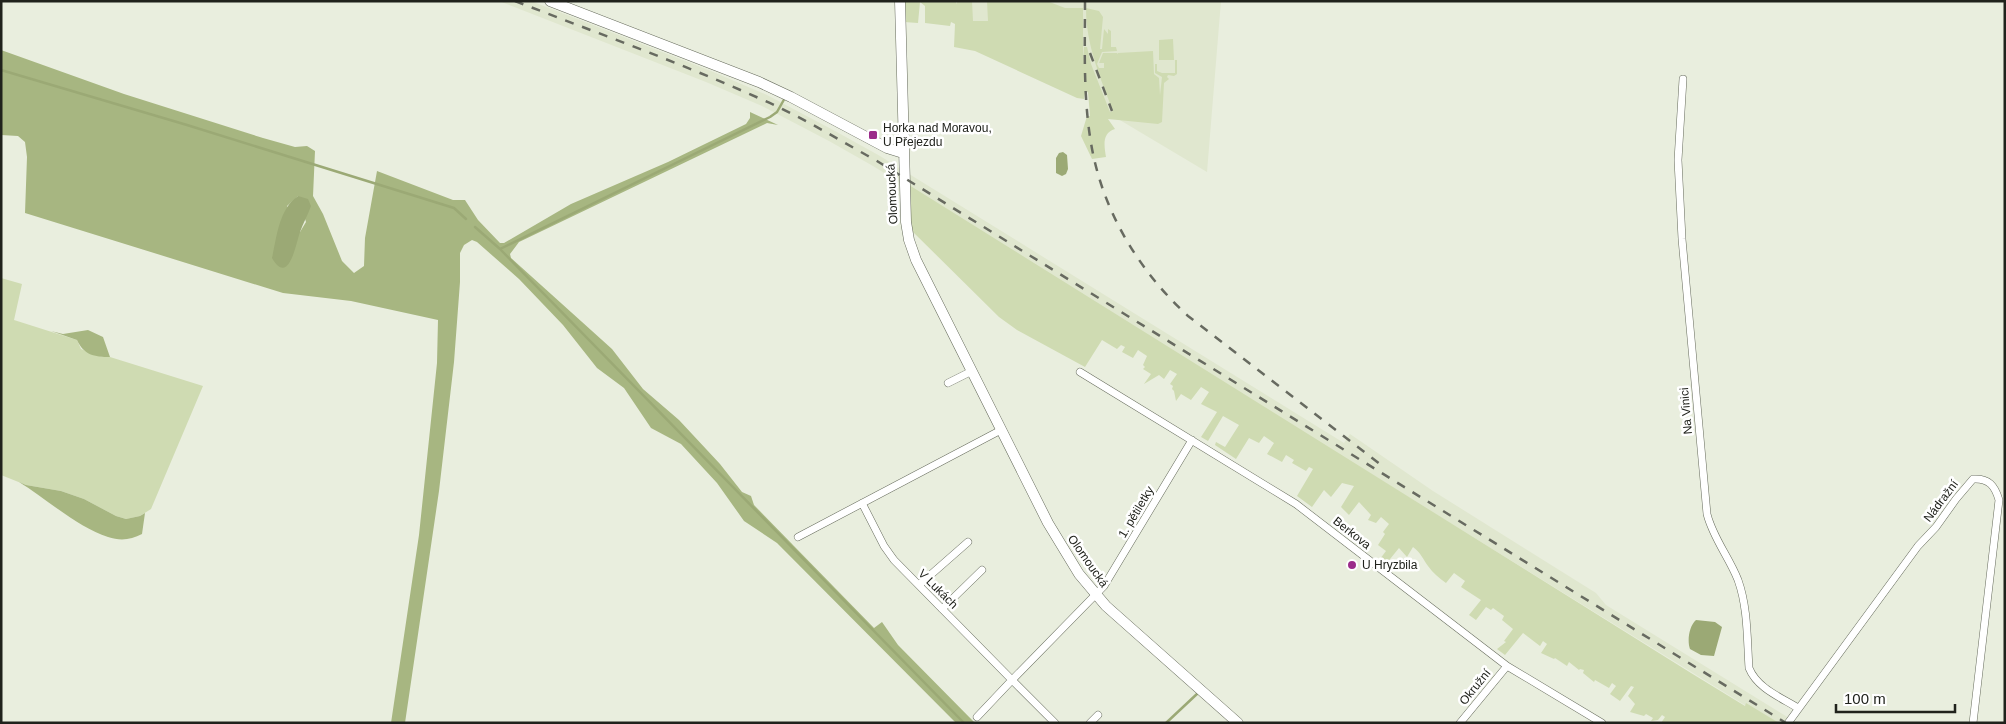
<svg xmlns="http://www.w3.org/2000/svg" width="2006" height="724" font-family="Helvetica,sans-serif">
<rect width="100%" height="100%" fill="#e9eede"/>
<path fill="#e0e7cf" d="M499,1H531L711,71L767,95L835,131L880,156L1344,443L1350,434L1433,491L1596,593L1606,605L1797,723H1774L1756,712L873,166L829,141L762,106L706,82Z
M918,1H1221L1207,172L1098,107L1096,92L1068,90Z"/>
<path fill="#cfdbb2" d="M904,1H956V4L958,1H972L973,21H988L987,1H1047L1065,8H1083V63L1084,47H1087L1091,64L1110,112L1113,111C1100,77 1086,45 1086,8L1099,11L1103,17L1100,49H1102L1104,29L1108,34V29L1111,31V47H1116L1117,51L1102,52L1097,64L1099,68H1104V63H1099L1103,53H1117V54L1118,53L1153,51L1154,74L1159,78L1160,95L1162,77L1155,73V64H1157V71L1162,73H1175V60H1177V74L1174,76L1168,75L1167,77L1169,79L1164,83L1162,122L1158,124L1108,119L1115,129C1102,133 1104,145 1106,157L1092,159L1081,136L1087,116H1090L1088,92L1085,93L1084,99L1077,98L975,51L954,47L955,24L951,22L950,26L925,23V6L920,2L918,23L904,22Z
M1173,39L1174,60H1159V40Z
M909,185L1691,673L1745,706L1746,703L1779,723H1661L1665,717L1662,715L1658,720L1651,721L1653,718L1646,714L1644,716L1630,712L1635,704L1628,696L1634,687L1631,686L1620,701L1610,694L1616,686L1612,683L1609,688L1595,680L1594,682L1583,673L1584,670L1580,669L1579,670L1569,662L1567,666L1555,658L1554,659L1541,653L1547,644L1543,641L1540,646L1523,633L1505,655L1497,649L1506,642L1504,641L1513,629L1502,620L1504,616L1493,608L1491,610L1486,607L1476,620L1469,615L1481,600L1461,587L1465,581L1454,573L1446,583C1439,578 1433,573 1428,566C1423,559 1421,553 1413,547L1407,557L1399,548L1386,564L1380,559L1386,551L1378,545L1385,534L1383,532L1389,524L1381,517L1376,523L1368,520L1371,515L1359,502L1349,515L1341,507L1354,486L1342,483L1331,497L1324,490L1312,507L1297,496L1313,469L1309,467L1306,471L1292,463L1294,460L1286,455L1282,462L1267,454L1274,443L1264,436L1259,443L1249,438L1236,459L1215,445L1216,442L1225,447L1239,425L1223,416L1208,441L1201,437L1217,412L1201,404L1209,392L1201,387L1191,400L1181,394L1176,401L1174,391L1172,389L1173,386L1170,384L1177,374L1170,370L1164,379L1159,375L1144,384L1151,374L1143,369L1145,367L1143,365L1147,356L1138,350L1133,358L1122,352L1125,347L1121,345L1117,349L1102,340L1085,367L1017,330L999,317L913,232L911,228Z
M1,278L22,284L14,320L77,340L81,349L102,357H110L203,386L151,509L140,516L126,519L116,516L84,499L61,491L26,485L1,475Z"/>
<path fill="#a7b681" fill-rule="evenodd" d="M1,50L124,94L263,138L295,147L307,146L315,151L313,196L323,214L342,261L354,273L364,266L365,238L377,171L453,200H465L478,220L500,243H504L571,204L668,162L746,124L750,118V112L778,125L767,123L519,242L510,254L511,258L612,349L643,389L679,420L720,464L742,492L751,496L754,505L874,628L882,622L898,645L975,723H956L777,543L744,521L717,483L681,444L651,428L624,388L597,368L563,325L519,279L477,242L472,240L464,245L460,253V282L454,362L439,491L405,723H391L419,535L437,363L438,320L351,301L283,293L25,213L27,157L25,142L18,136L1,135ZM298,196L306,222L300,232L287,206Z
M88,330L103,337L110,357C94,357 84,355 77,340L51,331L63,334Z
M19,482L26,485L61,491L84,499L116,516L126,519L140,516L145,513L142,534C131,540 120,541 108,537C79,528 45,498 19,482Z"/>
<path fill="#9ba975" d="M1063,152L1067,155L1068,169L1066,174L1062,176L1056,173V158L1059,153Z
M298,196L308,199L311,206C308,215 303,223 300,232C296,243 289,287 272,258C277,236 279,209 298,196Z
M1696,620L1715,622L1722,627L1714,656L1701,655L1690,649C1687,641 1689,626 1696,620Z"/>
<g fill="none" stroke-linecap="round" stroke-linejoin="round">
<path stroke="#9ba975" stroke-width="2.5" d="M1,70L187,125L454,208L466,219
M475,227L500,249L964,723
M500,249L770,117L777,112L786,96
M1166,723L1198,693"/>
<defs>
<path id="street" d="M1683,79L1678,160L1682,239L1707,514C1713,538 1729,557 1738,580C1748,608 1747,639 1749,668C1757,688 1780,697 1798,708
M1080,372L1296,504L1507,666L1602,723
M948,383L972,371
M862,503L884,546L894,560L1012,680L977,717
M798,537L1001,430
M919,585L968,542
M942,609L982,570
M1055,723L1012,680L1104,586L1192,440
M1090,723L1098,715
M1460,723L1507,666
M1788,723L1918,546L1936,527L1956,499L1973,479C1989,478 1995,486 1999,500L1973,723"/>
<path id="secondary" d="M550,1L759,82L791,97L887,148L903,153
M900,1L906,222L909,240L916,260L1048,523L1079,574L1106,606L1238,723"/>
</defs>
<use href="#street" stroke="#656a5b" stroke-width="8"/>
<use href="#secondary" stroke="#656a5b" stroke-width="11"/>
<use href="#street" stroke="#fff" stroke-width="7"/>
<use href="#secondary" stroke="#fff" stroke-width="10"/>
<path stroke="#676a60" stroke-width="2.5" stroke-dasharray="9 9" stroke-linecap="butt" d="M515,1C597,33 681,63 763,100C802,117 839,140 877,161L1786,723
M1085,1C1085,48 1083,96 1091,143C1102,210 1138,270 1188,316L1385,468
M1090,53L1112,111"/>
</g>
<g fill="#9b2c8a" stroke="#fff" stroke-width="2">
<rect x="868" y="130" width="10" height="10" rx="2.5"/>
<circle cx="1352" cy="565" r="5"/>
</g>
<g text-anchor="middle" stroke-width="5" stroke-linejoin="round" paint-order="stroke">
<g font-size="12" fill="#20221c" stroke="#fff" text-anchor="start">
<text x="883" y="132">Horka nad Moravou,<tspan x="883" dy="14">U Přejezdu</tspan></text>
<text x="1362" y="569">U Hryzbila</text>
</g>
<g font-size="12" fill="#20221c" stroke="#fff">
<text transform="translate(892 194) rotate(-93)" y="4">Olomoucká</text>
<text transform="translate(1686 411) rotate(-95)" y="4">Na Vinici</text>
<text transform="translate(1941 501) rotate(-53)" y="4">Nádražní</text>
<text transform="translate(1136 512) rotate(-59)" y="4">1. pětiletky</text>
<text transform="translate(1352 533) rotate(38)" y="4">Berkova</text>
<text transform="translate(1088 561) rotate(55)" y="4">Olomoucká</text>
<text transform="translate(938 589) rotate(45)" y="4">V Lukách</text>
<text transform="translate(1475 687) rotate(-51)" y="4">Okružní</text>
</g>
</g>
<rect width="2006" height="724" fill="none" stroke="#20221c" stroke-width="5"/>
<path d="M1836 704v8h119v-8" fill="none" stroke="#20221c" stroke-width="2.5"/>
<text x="1844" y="704" font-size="15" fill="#20221c" stroke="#ffffff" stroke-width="4" paint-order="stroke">100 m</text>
</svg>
